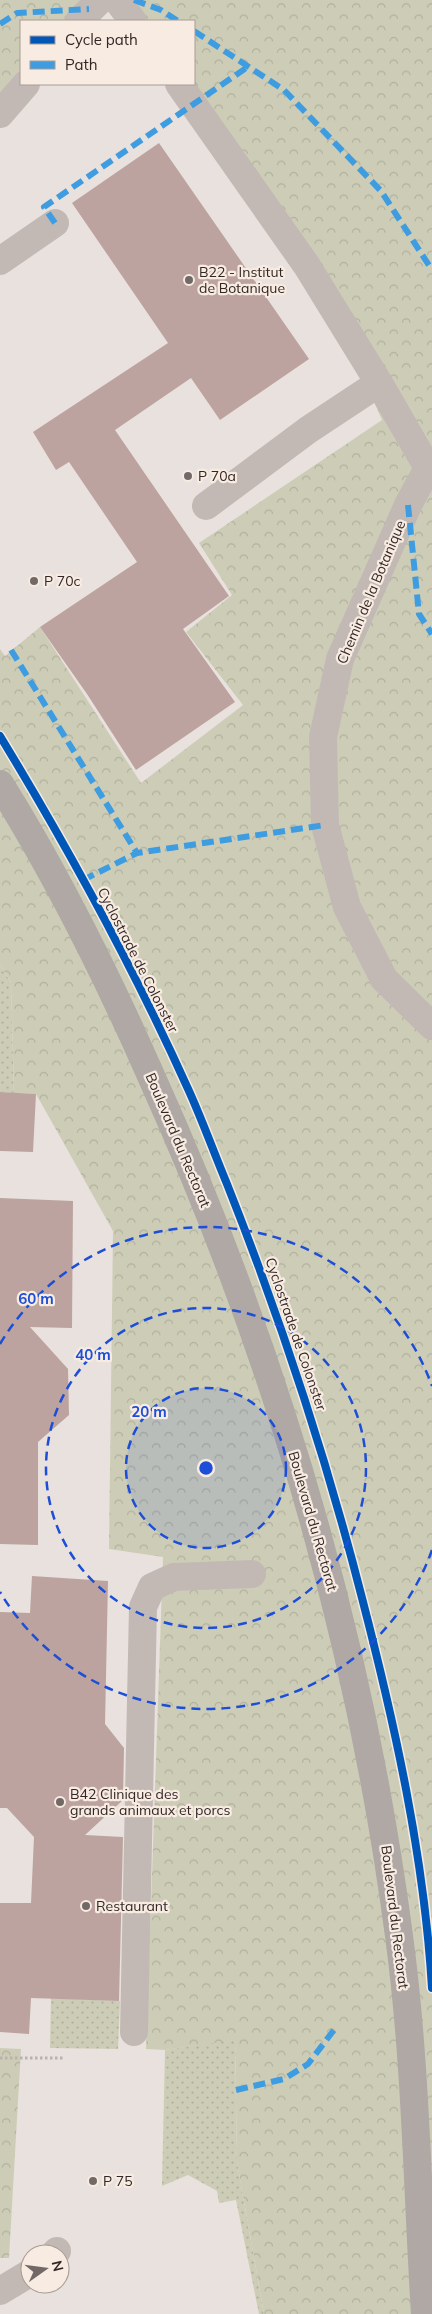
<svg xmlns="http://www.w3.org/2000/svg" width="432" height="2314" font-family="Mulish,sans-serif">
<defs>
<pattern id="green-dots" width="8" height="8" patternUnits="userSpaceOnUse" patternTransform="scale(1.25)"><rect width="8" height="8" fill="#cdcdb7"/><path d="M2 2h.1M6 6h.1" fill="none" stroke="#b0b09d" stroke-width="1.8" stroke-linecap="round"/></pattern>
<pattern id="forest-crowns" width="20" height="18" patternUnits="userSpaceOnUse" patternTransform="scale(1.25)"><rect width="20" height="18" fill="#cdcdb7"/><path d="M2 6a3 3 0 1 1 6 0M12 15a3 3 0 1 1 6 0" fill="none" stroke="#b0b09d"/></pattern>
</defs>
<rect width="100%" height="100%" fill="#e9e1dd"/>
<path fill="url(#green-dots)" d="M0,964L11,983L14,1093L0,1092Z
M51,1998L120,2001L118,2049L50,2048Z
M235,2039L237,2162L264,2314H259L236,2200L219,2203L217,2191L188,2175L162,2186L165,2050Z"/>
<path fill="url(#forest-crowns)" d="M0,0H84L65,21H21V70L0,94Z
M130,0H432V2314H264L237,2162L235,2040L165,2050L146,2049L163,1557L109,1549L113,1231L36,1094L14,1093L11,983L0,964V649L5,656L40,627L141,783L243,705L186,632L232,595L199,543L382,420L330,301L194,84V21H144Z
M0,2048L21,2049L9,2258H0Z"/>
<path fill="#bca39f" d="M159,143L309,359L220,420L191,378L115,430L229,596L183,629L235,702L136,770L87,694L40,627L137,562L69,462L56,470L33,432L168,343L72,203Z
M0,1092L36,1094L33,1152L0,1151Z
M0,1198L73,1201L72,1328L30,1327L68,1369L69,1415L38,1442V1545L0,1544Z
M32,1576L108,1581L105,1724L124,1748L123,1800L85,1835L123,1837L119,2001L31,1998L29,2034L0,2032V1903H31L34,1837L7,1808H0V1612L30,1613Z"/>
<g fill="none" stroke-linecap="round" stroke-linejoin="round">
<path stroke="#bbb2ae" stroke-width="3" stroke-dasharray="2.5 2.5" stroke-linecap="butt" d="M0,2058H63"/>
<path stroke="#c2b9b5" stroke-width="28" d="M117,0L133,21
M79,21L100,0
M179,84L307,266L379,383L308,430L206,506
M0,114L26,84
M0,261L55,223
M379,383L428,468L408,505L340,659L323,737L325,825L347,907L384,979L432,1026
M134,2032L143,1607L152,1587L174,1577L252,1574
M54,2254L57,2251
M0,2291L30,2273"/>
<path stroke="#b0a8a5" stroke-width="28" d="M0,784C58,877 108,978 152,1078C275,1351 360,1639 399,1936C416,2061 417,2188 425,2314"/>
<path stroke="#3e9ce0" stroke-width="6" stroke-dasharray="12 6" stroke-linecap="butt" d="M134,0L161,10L178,21
M0,24L17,13L89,9
M194,31L284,90L381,191L432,270
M55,223L44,207L249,66
M408,505L419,614L432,634
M11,650L137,853
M83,880L137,853L325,825
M236,2090L284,2079L308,2064L337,2026"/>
<defs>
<path id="cycleway" d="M0,736C70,851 134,969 189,1091C203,1122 214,1153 227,1184C281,1320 326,1457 362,1598C395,1725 424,1856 432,1988"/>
</defs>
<use href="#cycleway" stroke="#f7ebe2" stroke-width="11"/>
<use href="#cycleway" stroke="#0057b8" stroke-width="8"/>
</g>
<circle cx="206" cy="1468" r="80" fill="#1d4ed8" fill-opacity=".12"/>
<g fill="none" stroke="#1d4ed8" stroke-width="2.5" stroke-dasharray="9 6">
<circle cx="206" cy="1468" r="80"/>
<circle cx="206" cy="1468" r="160"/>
<path d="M432 1550A240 240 0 0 1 0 1592M0 1344A240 240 0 0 1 432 1386"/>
</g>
<g fill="#726865" stroke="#f7ebe2" stroke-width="2">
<circle cx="189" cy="280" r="5"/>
<circle cx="188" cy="476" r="5"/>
<circle cx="34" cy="581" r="5"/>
<circle cx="60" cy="1802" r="5"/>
<circle cx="86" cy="1906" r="5"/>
<circle cx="93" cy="2181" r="5"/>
</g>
<g text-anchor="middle" stroke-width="4.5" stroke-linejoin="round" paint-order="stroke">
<g font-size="14" fill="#322725" stroke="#f7ebe2" text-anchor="start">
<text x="199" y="277">B22 - Institut<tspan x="199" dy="16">de Botanique</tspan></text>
<text x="198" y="481">P 70a</text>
<text x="44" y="586">P 70c</text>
<text x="70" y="1799">B42 Clinique des<tspan x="70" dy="16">grands animaux et porcs</tspan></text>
<text x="96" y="1911">Restaurant</text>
<text x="103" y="2186">P 75</text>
</g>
<g font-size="14" fill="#322725" stroke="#f7ebe2">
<text transform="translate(371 592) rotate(-67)" y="5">Chemin de la Botanique</text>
<text transform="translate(138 960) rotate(63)" y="5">Cyclostrade de Colonster</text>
<text transform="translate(178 1140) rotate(67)" y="5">Boulevard du Rectorat</text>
<text transform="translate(296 1334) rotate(71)" y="5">Cyclostrade de Colonster</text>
<text transform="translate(313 1521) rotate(74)" y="5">Boulevard du Rectorat</text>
<text transform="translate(395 1917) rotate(83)" y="5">Boulevard du Rectorat</text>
</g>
</g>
<circle cx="206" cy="1468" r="8" fill="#1d4ed8" stroke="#f7ebe2" stroke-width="2.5"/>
<g font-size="15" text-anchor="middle" font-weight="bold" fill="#1d4ed8" stroke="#f7ebe2" stroke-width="4.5" stroke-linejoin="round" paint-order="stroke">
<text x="36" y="1304">60 m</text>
<text x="93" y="1360">40 m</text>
<text x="149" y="1417">20 m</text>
</g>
<rect x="20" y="20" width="175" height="65" fill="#f7ebe2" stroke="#a89d96"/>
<rect x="30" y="36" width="25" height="8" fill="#0057b8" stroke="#a89d96"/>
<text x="65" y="45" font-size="15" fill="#322725">Cycle path</text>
<rect x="30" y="61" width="25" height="8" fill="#3e9ce0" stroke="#a89d96"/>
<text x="65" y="70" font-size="15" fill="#322725">Path</text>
<g transform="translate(45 2269) rotate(76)"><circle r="24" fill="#f7ebe2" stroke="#a89d96"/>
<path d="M0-4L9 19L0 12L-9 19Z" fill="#726865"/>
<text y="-8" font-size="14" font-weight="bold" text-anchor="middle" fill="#322725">N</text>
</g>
</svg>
